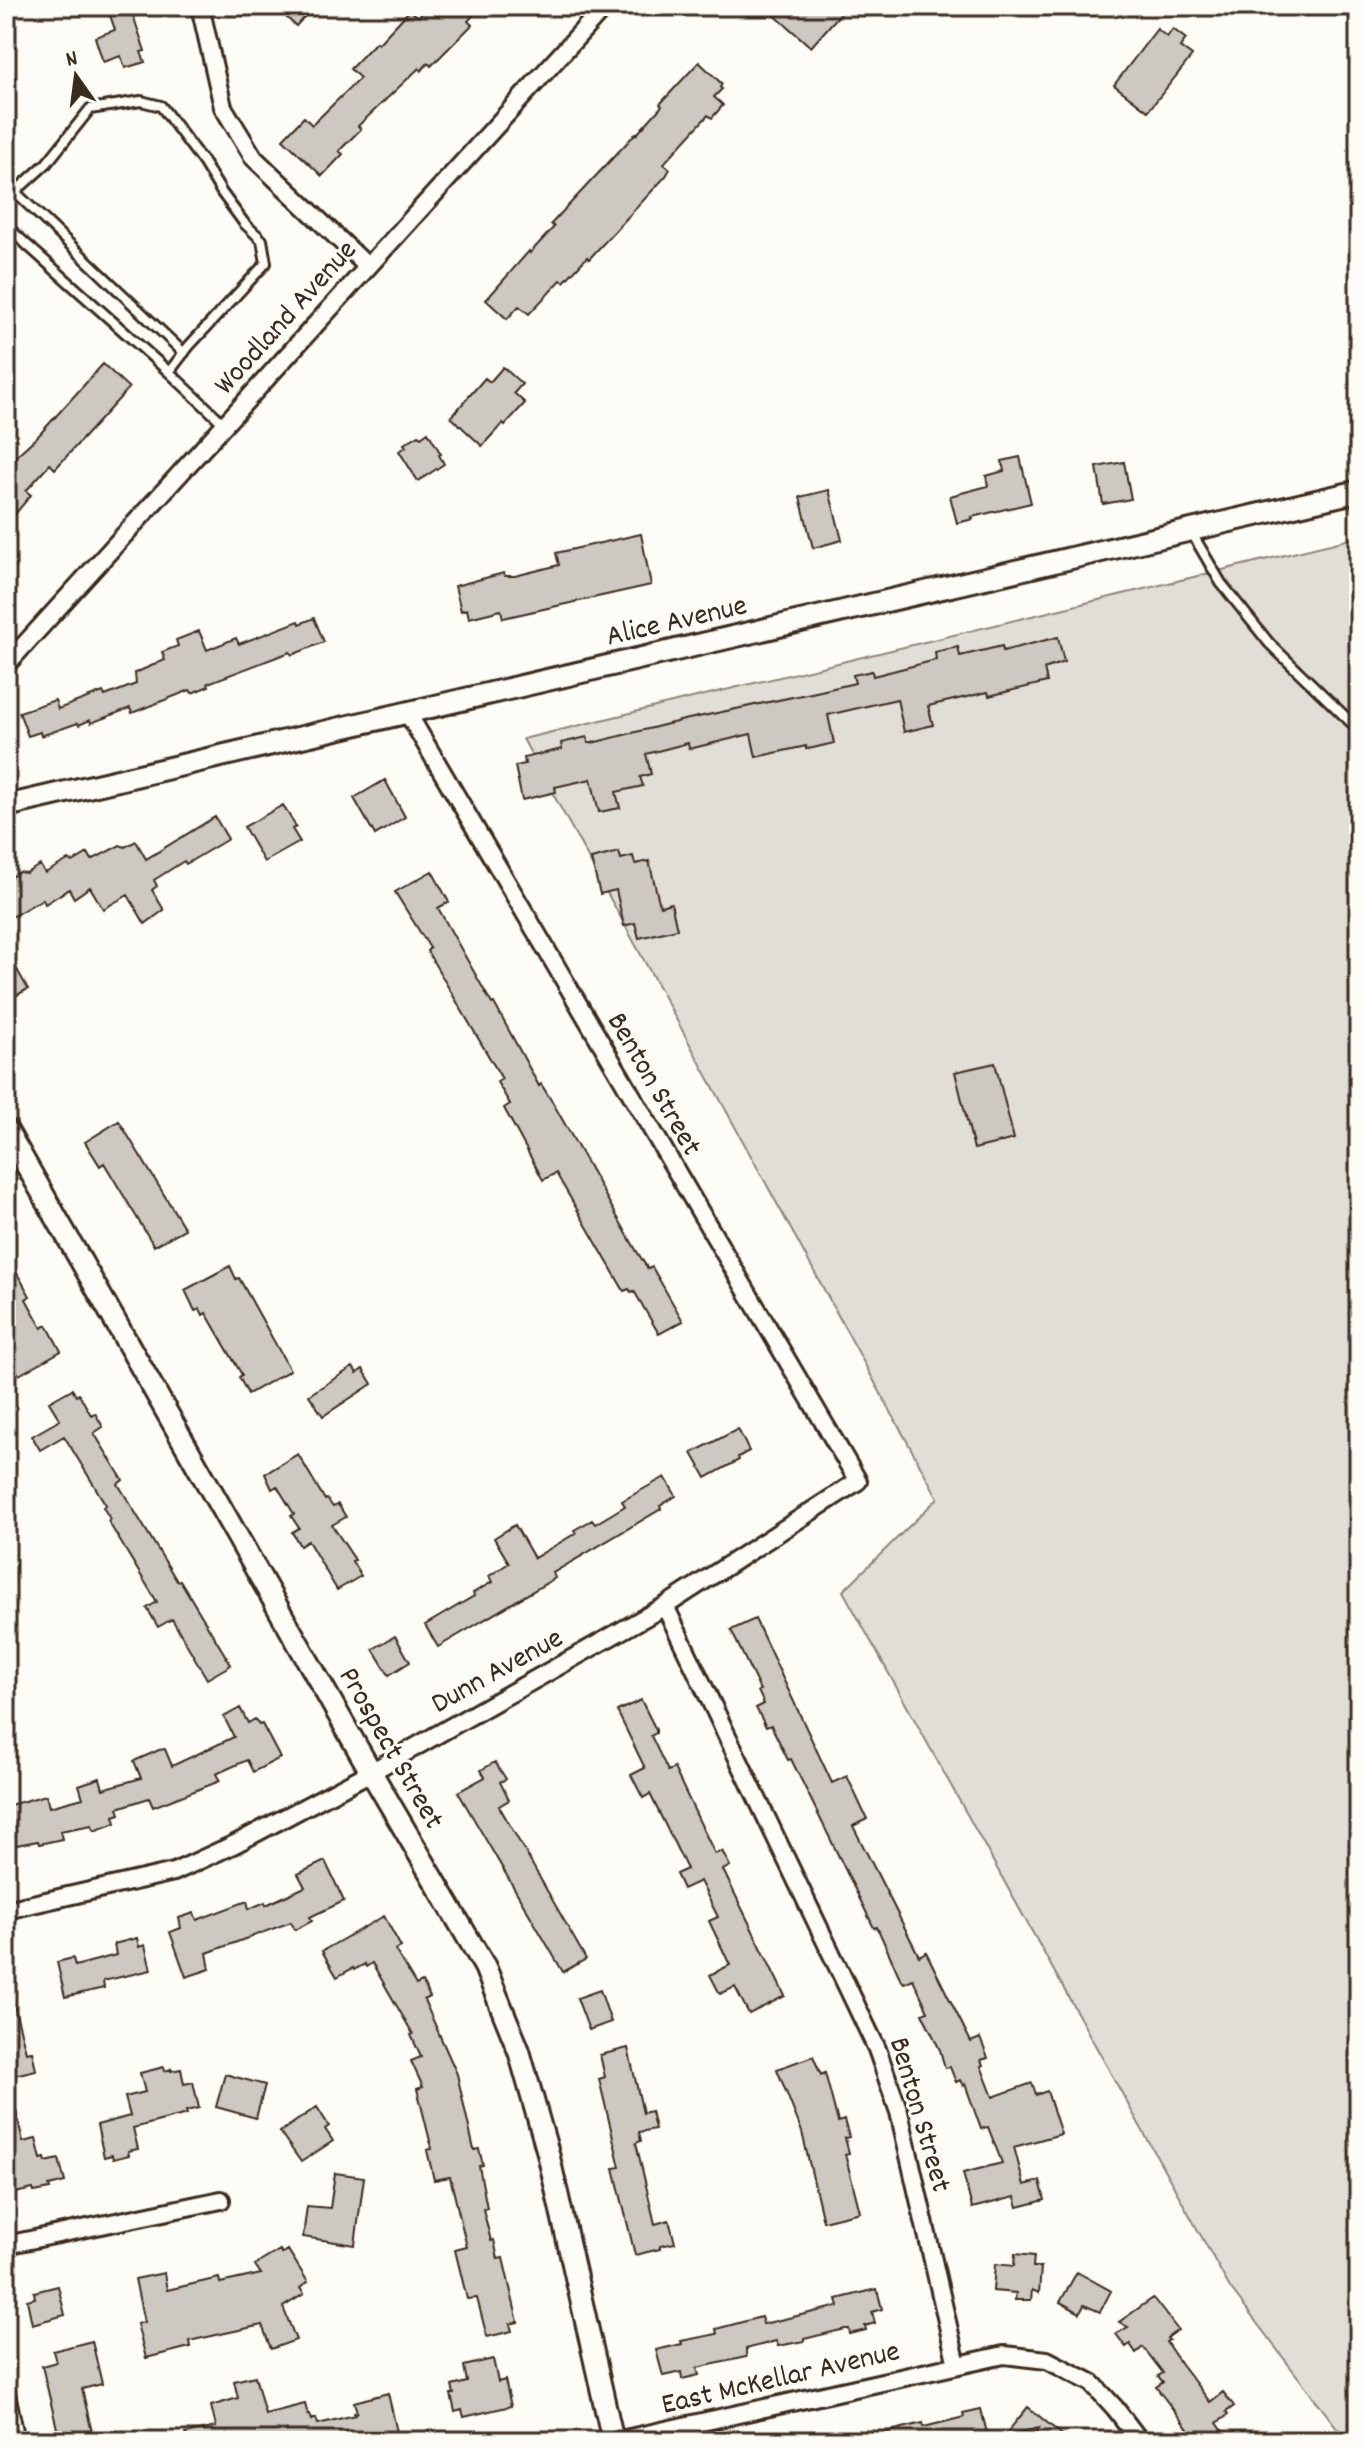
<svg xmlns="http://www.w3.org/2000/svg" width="1365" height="2447" font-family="Dekko,sans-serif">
<rect width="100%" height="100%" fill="#fdfcf7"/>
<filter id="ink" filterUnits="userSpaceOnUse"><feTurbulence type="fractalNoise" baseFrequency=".0125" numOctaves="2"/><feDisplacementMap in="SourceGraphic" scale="16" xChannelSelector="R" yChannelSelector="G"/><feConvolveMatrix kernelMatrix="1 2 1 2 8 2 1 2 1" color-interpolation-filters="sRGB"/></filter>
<g filter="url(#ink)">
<path fill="#e1ded7" stroke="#8e847a" stroke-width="2" d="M1359,537V2441H1347L1230,2288L843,1591L938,1498L523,739Z"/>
<path fill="#cdc8c2" stroke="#3b2a1e" stroke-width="2" d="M107,6H130L145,51L141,52L145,62L125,68L121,56L103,62L95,37L115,30Z
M274,6H314L296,26Z
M429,6H482L468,21L472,25L431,66L428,63L421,71L419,68L358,126L361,129L339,151L343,154L322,176L283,139L304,117L312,125L360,78L350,69L376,42L378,44L410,10L418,17Z
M764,6H847L811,47Z
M1157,29L1167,37L1173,29L1186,39L1180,47L1192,56L1148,111L1114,85Z
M699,62L722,84L720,87L722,89L714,97L723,105L712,118L708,115L666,161L664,164L670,169L666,176L589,259L587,257L564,282L561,280L529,314L519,306L507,319L486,300L529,251L530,253L554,227L551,224L636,133L637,134L662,106L660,104Z
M103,364L129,388L55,469L50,464L26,491L31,495L6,525V465L39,435Z
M503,367L522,384L514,393L525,403L505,425L503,423L482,446L451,417L485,378L490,382Z
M428,432L441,454L439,455L444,464L418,481L399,451L406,447L404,444L419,435L421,437Z
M1020,457L1031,503L972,517L973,519L957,523L950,496L988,486L986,476L1004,471L1002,461Z
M1124,462L1131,499L1103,504L1097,467Z
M829,490L842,540L813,548L800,497Z
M641,534L651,585L503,618L501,610L469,618L467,609L461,611L455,586L504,573L505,576H515L559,565L556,553Z
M314,618L324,642L292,655L290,652L208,683L209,686L192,693L190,690L132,713L130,708L91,723L90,720L79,725L78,723L41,736L40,732L28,736L19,712L55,700L58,709L103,692L105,696L136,684L135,673L165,660L162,652L178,646L176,640L199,631L207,650L236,638L239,644L299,621L300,624Z
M1058,637L1064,662L1044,669L1047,682L989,696L988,692L928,706L933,725L904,732L897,699L828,715L834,743L813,748L806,749V746L756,757L751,734L689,749L688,743L646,754L651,774L640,777L643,786L616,792L620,808L599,812L591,779L555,787L556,792L522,800L515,766L525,764L524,758L562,749L561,743L587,737L588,743H592L684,720L816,692L855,683L853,675L872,671L873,676L936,660L935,652L958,647L960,656L1002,646L1003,651Z
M385,780L405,817L375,835L354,798Z
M283,805L296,827L292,829L300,842L264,862L244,827Z
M215,817L228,839L186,864L184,861L154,880L157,886L152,890L164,910L145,924L128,895L103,909L90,887L74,898L69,889L45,904L43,899L6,920V880L19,872L26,873L40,865L45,873L68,860L73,862L88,853L92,860L120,845L125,847L136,841L146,859Z
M619,852L621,859L633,856L635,864L649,861L660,906L671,903L677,929L639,938L635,923L624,926L616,890L600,894L591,859Z
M432,871L449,902L438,908L492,1004L494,1003L539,1086L541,1084L553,1103L636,1250L648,1269L652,1267L683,1321L659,1334L634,1291L631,1292L629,1289L624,1291L556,1173L543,1180L504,1108L510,1104L497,1082L502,1079L427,951L430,948L395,892Z
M6,950L28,989L6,1001Z
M995,1063L1014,1139L974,1149L955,1072Z
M119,1121L185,1229L154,1246L104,1163L100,1166L85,1142Z
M6,1254L30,1296L26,1299L42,1328L47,1325L61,1351L19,1375L9,1358H6Z
M230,1266L236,1279L239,1278L290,1370L248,1394L239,1377L242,1375L206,1313L203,1315L200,1309L195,1311L185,1290Z
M353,1367L357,1373L363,1369L372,1384L323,1416L309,1395Z
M72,1389L76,1396L79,1394L91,1415L95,1413L103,1427L94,1433L123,1480L118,1484L177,1581L180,1580L231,1665L207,1679L172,1619L158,1627L147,1608L157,1602L108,1521L110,1519L103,1507L106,1505L64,1436L40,1450L32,1436L60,1420L49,1402Z
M738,1429L749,1451L738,1457L739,1460L706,1478L692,1453Z
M298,1454L325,1500L327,1499L333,1507L338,1504L346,1517L332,1525L355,1560L352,1561L361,1576L337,1590L308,1541L300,1546L292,1532L299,1528L291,1516L294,1514L277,1486L272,1489L265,1474Z
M665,1477L676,1496L660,1506L661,1509L553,1573L555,1578L438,1647L425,1625L474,1596L473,1593L492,1582L489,1576L509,1563L494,1538L515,1525L534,1558L576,1533L574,1530L592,1520L595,1524L625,1506L622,1501Z
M755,1619L832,1783L847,1776L867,1819L853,1826L919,1956L926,1952L971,2042L980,2038L988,2058L981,2060L983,2065L981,2066L993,2097L1032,2083L1036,2095L1047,2091L1061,2134L1014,2147L1024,2185L1040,2181L1045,2200L1018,2207L1015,2197L972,2208L963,2173L1002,2163L988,2127L981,2129L965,2084L963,2086L960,2080L956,2082L950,2067L945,2068L940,2050L922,2013L928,2011L913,1979L904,1983L900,1978L877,1927L874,1928L791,1759L788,1760L771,1725L766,1727L756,1708L764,1704L758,1691L760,1690L731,1630Z
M395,1636L410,1662L389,1675L373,1649Z
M641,1700L656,1730V1733L651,1736L668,1771L674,1768L715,1854L722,1851L730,1866L723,1870L785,1996L749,2014L735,1987L720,1994L710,1975L730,1965L709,1921L718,1917L700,1881L683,1889L676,1874L687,1869L650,1794L643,1798L631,1775L645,1768L617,1711Z
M240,1708L248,1723L255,1719L259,1725L262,1724L280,1758L253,1772L247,1760L216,1774L220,1781L153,1807L149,1798L118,1808L120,1814L114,1816L116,1823L94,1831L92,1825L60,1831L62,1839L39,1844L38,1841L6,1847V1806L46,1795L49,1807L83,1798L79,1785L100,1778L103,1789L141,1778L134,1761L159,1750L165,1749L172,1766L234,1737L224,1717Z
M495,1762L506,1779L500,1782L509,1800L499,1806L586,1959L563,1972L458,1792L485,1777L481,1770Z
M325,1861L344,1901L310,1917L312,1921L295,1930L291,1922L207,1953L210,1969L186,1977L170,1932L181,1928L179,1918L194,1913L197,1920L247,1901L249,1909L265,1902L266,1905L305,1887L298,1874Z
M384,1916L401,1947L395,1950L416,1985L422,1982L430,1997L424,2000L457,2074L474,2150L479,2149L483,2165L479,2166L487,2208L483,2209L491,2241L494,2240L498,2259L503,2258L518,2322L510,2324L512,2331L487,2337L477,2298L467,2299L455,2250L467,2247L450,2177L434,2180L427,2150L432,2149L417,2089L423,2087L411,2061L421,2057L411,2035L413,2034L372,1963L366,1967L365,1964L354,1970L353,1968L337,1977L322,1951Z
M137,1938L139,1947L145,1945L151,1970L103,1981L104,1988L65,1997L57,1962L73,1958L75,1966L116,1955L114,1944Z
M600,1990L611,2022L589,2030L577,1998Z
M12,1997L26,2052L32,2051L36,2070L6,2077V1998Z
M628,2048L643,2113L651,2111L655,2129L639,2132L641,2141L636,2143L655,2224L669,2220L675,2243L660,2246V2249L635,2255L614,2168L620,2167L599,2079L605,2077L600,2055Z
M813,2056L821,2075L825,2073L838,2122L844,2120L849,2137L845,2138L849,2153L845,2154L860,2212L823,2221L802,2132L777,2069Z
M164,2067L165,2071L171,2069V2071L181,2069L184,2084L193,2082L199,2108L186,2111L187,2114L133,2128L138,2149L128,2151L129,2155L113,2159L112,2155L104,2157L97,2125L130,2116L125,2097L145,2092L140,2073Z
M225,2074L265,2085L256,2118L216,2107Z
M13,2097L23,2142L36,2139L41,2159L45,2158L46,2162L59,2159L65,2182L49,2186L50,2189L34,2192L33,2189L6,2195V2098Z
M317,2107L329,2126L325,2129L333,2141L301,2162L280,2132Z
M335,2173L364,2177L355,2245L303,2237L307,2206L330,2208Z
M280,2250L282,2254L288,2250L308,2282L300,2288L304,2294L283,2307L296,2340L271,2349L262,2325L189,2341L190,2347L146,2358L137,2324L144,2322L135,2279L164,2273L167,2290L219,2278L220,2283L261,2274L255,2265Z
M1015,2254L1034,2256L1033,2267H1041L1039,2293L1032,2290L1031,2300H1015L1016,2293L993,2291L995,2264L1014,2266Z
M1077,2272L1111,2291L1100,2312L1084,2305L1080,2313L1060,2302Z
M58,2286L65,2315L32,2324L27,2300L35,2298L34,2292Z
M877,2289L882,2309L872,2312L875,2323L865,2326L866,2330L850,2334L849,2329H845L804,2339V2341L778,2346L776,2341L746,2349V2357L697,2368L699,2375L682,2379L681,2372L663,2376L656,2350L682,2344L681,2341L717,2334L716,2329L761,2317L763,2324L839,2306L837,2299Z
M1153,2298L1178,2330L1167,2338L1169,2340L1166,2342L1181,2364L1210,2402L1223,2392L1234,2406L1226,2412L1228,2415L1217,2423L1230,2441H1197L1156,2387L1163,2382L1158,2376L1163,2373L1143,2347L1136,2353L1130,2344L1126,2347L1116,2334L1128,2327L1119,2322Z
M92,2341L102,2384L82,2389L94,2441H60L42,2366L56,2362L53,2351Z
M493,2359L498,2382L505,2380L511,2406L464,2417L462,2410L455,2412L451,2394H454L452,2386L467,2382L464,2366Z
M255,2376L265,2414L305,2404L308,2415H310L312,2420L316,2418L318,2424L355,2415L354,2413L357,2412L354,2402L388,2393L397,2432L389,2434V2436L372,2441L371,2437L357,2441H186L185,2434L216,2427L211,2406L238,2398L234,2381Z
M1028,2407L1050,2425L1070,2441H1029L1039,2428L1004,2436Z
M981,2409L989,2441H875L874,2435L923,2423L924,2427L964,2417L963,2413Z"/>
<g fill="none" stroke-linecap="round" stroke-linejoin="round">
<defs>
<path id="service" d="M15,192L184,353
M6,200L47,163L90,109L141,101L161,106L203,162L222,193L244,223L262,240L266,263L189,346L169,372L6,226
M169,372L224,424
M1190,530L1221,583L1269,643L1359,730"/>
<path id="minor" d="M200,6L223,107L254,158L367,266
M6,665L605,6
M665,1606L877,2049L899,2112L957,2365
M6,1910L174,1872L235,1844L371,1772L665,1606L858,1481L407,712
M6,2245L221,2200
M6,2393L16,2441
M616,2441L1004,2355L1047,2360L1092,2383L1115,2408L1140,2441"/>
<path id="tertiary" d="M6,806L1359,491
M6,1129L371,1772L485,1967L519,2051L548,2153L613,2441"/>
</defs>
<use href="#service" stroke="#3b2a1e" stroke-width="14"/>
<use href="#minor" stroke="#3b2a1e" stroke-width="22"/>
<use href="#tertiary" stroke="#3b2a1e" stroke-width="26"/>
<use href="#service" stroke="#fdfcf7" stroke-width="8"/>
<use href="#minor" stroke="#fdfcf7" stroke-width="16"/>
<use href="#tertiary" stroke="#fdfcf7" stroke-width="20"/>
</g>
</g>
<g text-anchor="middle" stroke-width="6" stroke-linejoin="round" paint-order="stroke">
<g font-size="30" fill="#3b2a1e" stroke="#fdfcf7">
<text transform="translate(284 316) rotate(-48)" y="10">Woodland Avenue</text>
<text transform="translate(676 619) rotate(-13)" y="10">Alice Avenue</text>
<text transform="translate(656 1083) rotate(60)" y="10">Benton Street</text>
<text transform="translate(496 1669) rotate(-29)" y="10">Dunn Avenue</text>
<text transform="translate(393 1747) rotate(60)" y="10">Prospect Street</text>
<text transform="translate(922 2114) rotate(74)" y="10">Benton Street</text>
<text transform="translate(780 2376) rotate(-13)" y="10">East McKellar Avenue</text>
</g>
</g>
<rect width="1365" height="2447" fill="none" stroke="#fdfcf7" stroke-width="32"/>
<rect x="16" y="16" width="1333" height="2415" fill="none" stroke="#3b2a1e" stroke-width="3" filter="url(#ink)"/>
<g transform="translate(76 76) rotate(346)" stroke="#fdfcf7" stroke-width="6" paint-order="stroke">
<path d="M0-6L14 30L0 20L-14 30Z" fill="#3b2a1e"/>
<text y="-12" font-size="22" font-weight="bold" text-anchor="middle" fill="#3b2a1e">N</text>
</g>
</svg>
